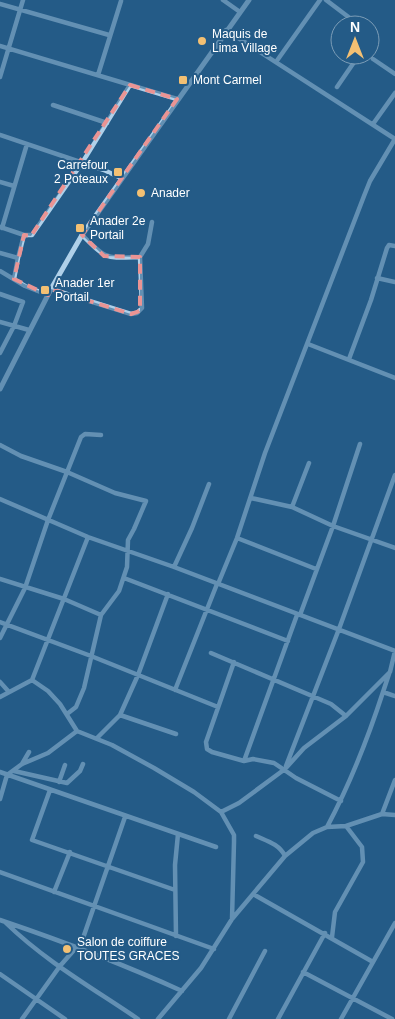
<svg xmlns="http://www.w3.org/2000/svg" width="395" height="1019" font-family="Arial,sans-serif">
<rect width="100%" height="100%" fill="#245b87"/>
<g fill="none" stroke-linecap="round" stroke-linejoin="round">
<path stroke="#afd0e9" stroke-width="4.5" d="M223,0L240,12
M326,0L359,25
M0,4L109,35
M0,46L177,99
M373,59L395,74
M276,62L320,0
M98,75L121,1
M0,77L23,0
M337,87L359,55
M53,105L107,123
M373,124L395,93
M0,135L104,170L121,178
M0,182L14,186
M0,227L24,235H32L82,163L130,85
M2,228L27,144
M82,235C107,260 105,258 140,257
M0,253L18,258
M0,271L25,286L48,295
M377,278L395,282
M14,279L18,258L24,235
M51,289L131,314L137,313L142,308L140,257L148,244L152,222
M0,294L23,302L14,326L0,353
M0,322L29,330
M308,344L395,378
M349,359L371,300L387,248L389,245L395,246
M0,445L21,456L67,472L115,493L146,501L134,529L128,540L127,567L119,591L101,615L84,688L76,707L67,714
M251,498L292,507L333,526L395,548
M0,499L88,537L174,567L395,651L390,672L346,716L304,748L285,769L239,803L221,812
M292,507L309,463
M237,538L316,569
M174,567L192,528L209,484
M124,578L288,641
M0,579L64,599L101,615
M218,584L237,538L265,453L364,196L370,181L395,139L226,30
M300,615L333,526L360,444
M0,622L91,656L218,707
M0,638L25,588L48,520L81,437L85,434L101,435
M211,653L331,704L346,716
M234,662L206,742L207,749L212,752L244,761L253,759L274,763L296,778L341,801
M389,674L383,692L395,696
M32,680L88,537
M0,682L9,692
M175,690L217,584
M0,697L32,680L48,691L60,704L77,731L112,745L154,768L194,792L221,812L234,835V842L232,919
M120,715L176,734
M97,738L120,715L138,675L168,594
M244,761L297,615
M22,764L29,752
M286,766L339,629L395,475
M14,771L67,783L80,771L83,764
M0,772L216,847
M59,782L65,765
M50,790L32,840L175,890
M0,799L7,775L22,764L48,753L77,731
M382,814L395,780
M327,827C350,784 368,738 383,692
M256,836C267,841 279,844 285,856
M0,872L214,949
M54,892L70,852
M253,894L373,962
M0,920C62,941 123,964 182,991
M6,923C45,961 94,989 138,1019
M176,936L175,865L178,834
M332,937L335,912L363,862L362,847L346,826
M303,972L392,1019
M0,974L65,1019
M22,1019L60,966L82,941L125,817
M158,1019L201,968L232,919L285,856L313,833L327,827L346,826L382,814L395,815
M229,1019L265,951
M278,1019L325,933
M341,1019L395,923"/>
<path stroke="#afd0e9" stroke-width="5" d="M0,389L51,289L82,235L249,0"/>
</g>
<path d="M0 0H395V1019H0ZM130,85L177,99L82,235L104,256L140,257V311L131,314L51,289L48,295L14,279L24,235L31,236Z" fill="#245b87" fill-opacity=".55" fill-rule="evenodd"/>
<path fill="none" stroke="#ea9494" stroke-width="4" stroke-dasharray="10 6" stroke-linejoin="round" d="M130,85L177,99L82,235L104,256L140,257V311L131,314L51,289L48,295L14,279L24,235L31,236Z"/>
<g fill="#f3c073" stroke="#245b87" stroke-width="2">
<circle cx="202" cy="41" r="5"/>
<rect x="178" y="75" width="10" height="10" rx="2.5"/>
<rect x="113" y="167" width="10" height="10" rx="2.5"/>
<circle cx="141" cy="193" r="5"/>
<rect x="75" y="223" width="10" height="10" rx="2.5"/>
<rect x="40" y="285" width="10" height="10" rx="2.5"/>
<circle cx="67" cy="949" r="5"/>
</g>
<g text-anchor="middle" stroke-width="4" stroke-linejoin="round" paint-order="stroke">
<g font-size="12" fill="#fff" stroke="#245b87" text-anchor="start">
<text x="212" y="38">Maquis de<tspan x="212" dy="14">Lima Village</tspan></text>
<text x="193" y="84">Mont Carmel</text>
<text x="108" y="169" text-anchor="end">Carrefour<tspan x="108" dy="14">2 Poteaux</tspan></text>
<text x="151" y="197">Anader</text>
<text x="90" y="225">Anader 2e<tspan x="90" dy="14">Portail</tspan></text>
<text x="55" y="287">Anader 1er<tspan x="55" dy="14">Portail</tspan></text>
<text x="77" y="946">Salon de coiffure<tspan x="77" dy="14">TOUTES GRACES</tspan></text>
</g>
</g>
<g transform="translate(355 40)"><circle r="24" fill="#245b87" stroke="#7c9db7"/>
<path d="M0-4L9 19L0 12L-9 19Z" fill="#f3c073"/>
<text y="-8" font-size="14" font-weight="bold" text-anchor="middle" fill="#ffffff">N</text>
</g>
</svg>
